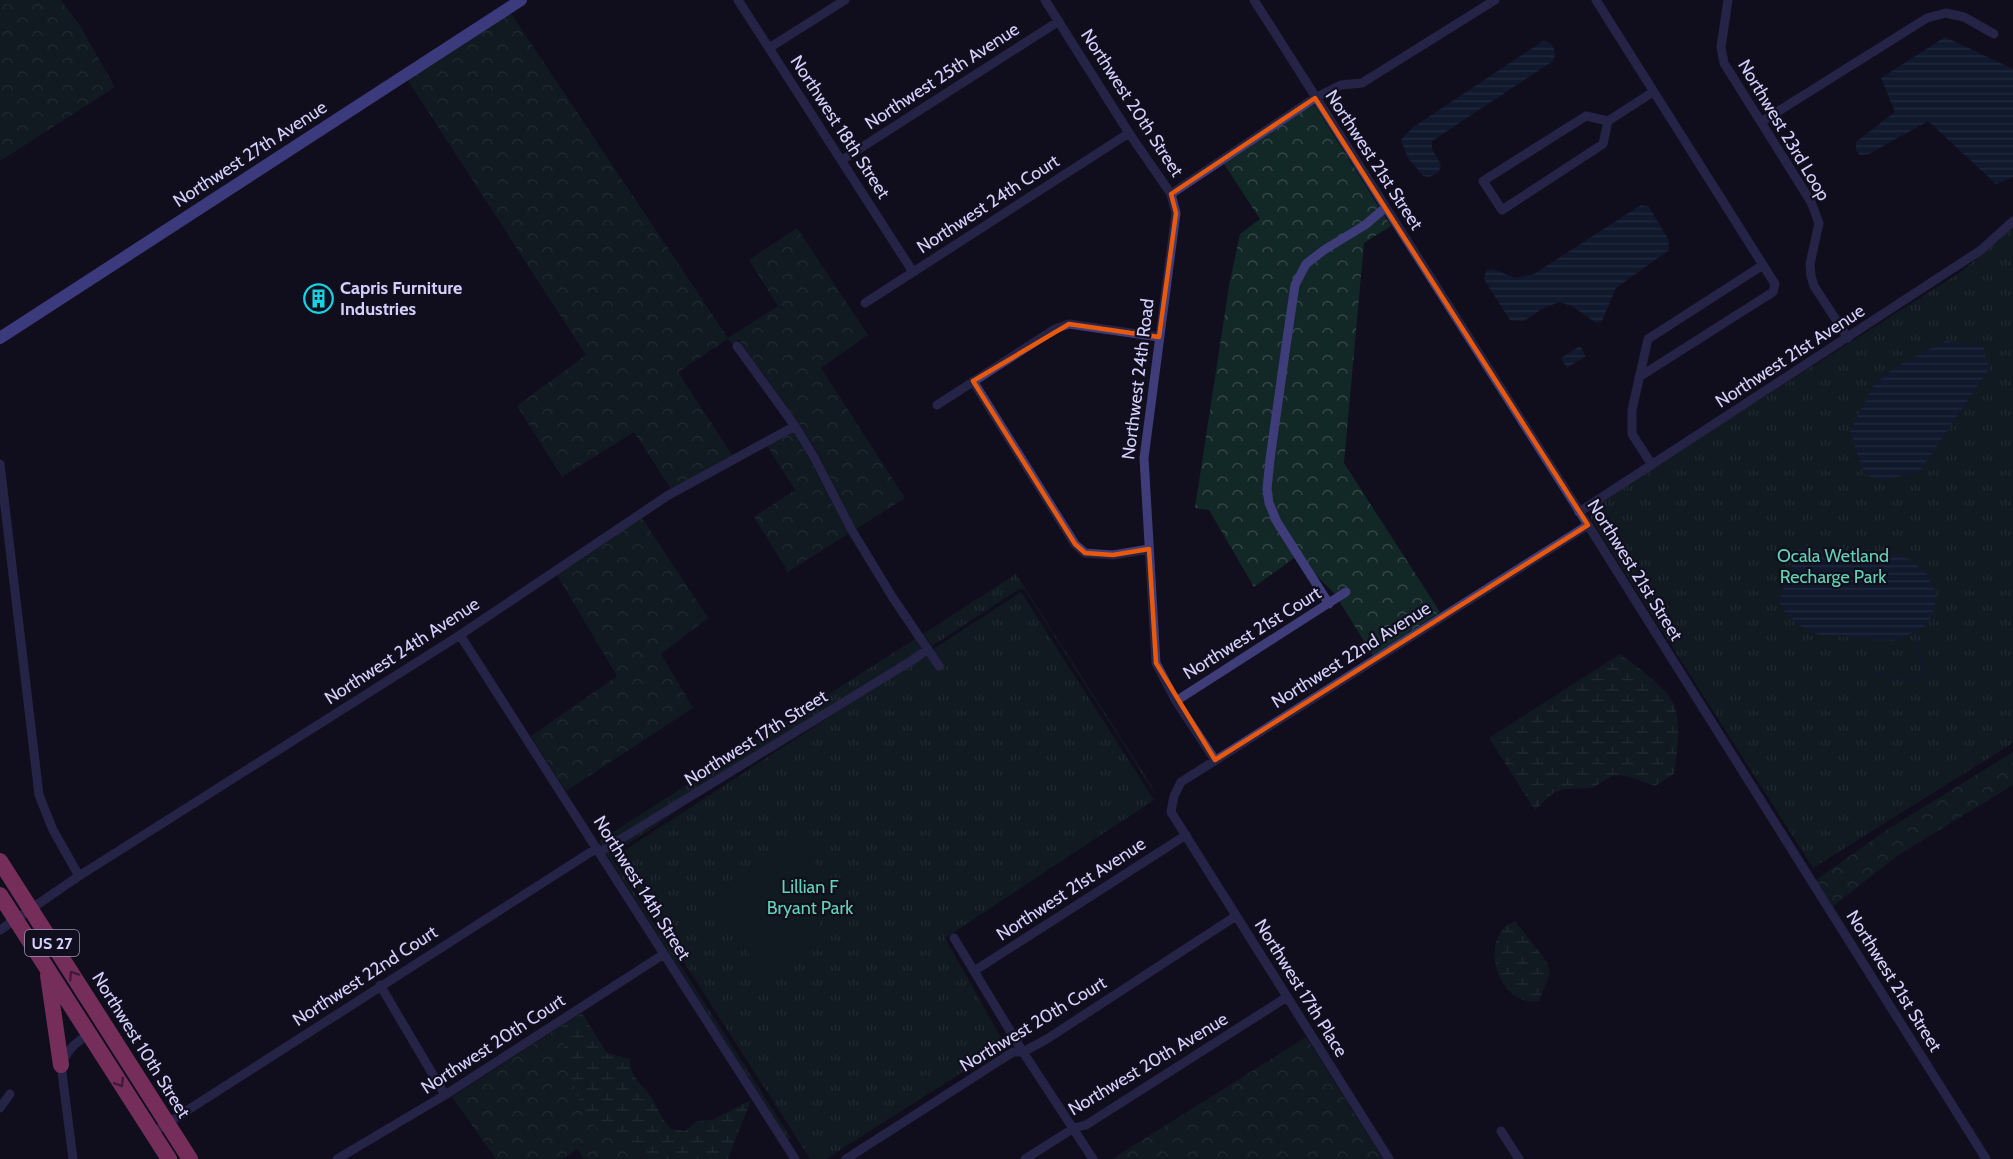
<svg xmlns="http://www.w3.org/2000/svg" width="2013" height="1159" font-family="Cabin,sans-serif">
<defs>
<pattern id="forest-crowns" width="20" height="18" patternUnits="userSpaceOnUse" patternTransform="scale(1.5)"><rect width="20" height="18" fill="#122826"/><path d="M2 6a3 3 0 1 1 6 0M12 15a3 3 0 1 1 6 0" fill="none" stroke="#344646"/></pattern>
<pattern id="wetland-marsh" width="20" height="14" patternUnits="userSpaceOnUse" patternTransform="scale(1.5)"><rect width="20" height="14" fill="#122826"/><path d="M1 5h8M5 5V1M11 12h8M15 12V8" fill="none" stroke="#344646"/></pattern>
<pattern id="park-tufts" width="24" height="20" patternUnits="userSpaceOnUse" patternTransform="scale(1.5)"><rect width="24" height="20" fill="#122826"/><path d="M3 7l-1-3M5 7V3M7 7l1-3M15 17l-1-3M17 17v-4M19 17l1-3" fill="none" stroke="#344646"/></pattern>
<pattern id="water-rules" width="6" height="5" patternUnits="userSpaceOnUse" patternTransform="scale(1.5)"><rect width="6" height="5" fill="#122743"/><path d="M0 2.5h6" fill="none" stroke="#34455f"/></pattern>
</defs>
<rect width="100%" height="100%" fill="#110e1e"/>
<path fill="url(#forest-crowns)" d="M0,0H61L80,26L115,87L0,161Z
M510,12L728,338L778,306L749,260L797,228L868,335L821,368L905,498L856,529L819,455L797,420L739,340L732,344L728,339L678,372L732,455L671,489L634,432L562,477L517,406L586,355L407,79Z
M1314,104L1391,226L1364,243L1344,463L1440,612L1373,656L1335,594L1297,556L1254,587L1209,510L1195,508L1229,286L1240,234L1260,219L1224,164Z
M793,432L810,460L848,534L788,572L754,517L795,490L767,446Z
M642,518L708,618L661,654L693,708L566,791L531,736L617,676L557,575Z
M2013,752V785L1900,854L1833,906L1816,880L1885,831Z
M560,1027L569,1072L637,1155L649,1159H584L577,1149L562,1159H496L452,1097Z
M1306,1037L1383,1159H1112Z"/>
<path fill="url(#wetland-marsh)" d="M1620,654C1634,664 1668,689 1674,705C1682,725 1677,753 1674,774L1655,786L1626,776L1614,775L1592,788L1564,789L1553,793L1535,810L1489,738Z
M1515,921L1547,962L1550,974L1539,1001C1499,1009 1475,937 1515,921Z
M582,1013L607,1053L630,1059C629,1078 645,1086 653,1100C659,1111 662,1120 671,1129L685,1131L697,1121L712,1120L751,1100L728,1159H649L638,1155L586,1120L569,1072L560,1027Z"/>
<path fill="url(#park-tufts)" d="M2013,226V743L1813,868L1591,519L1589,512L1596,504L1962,271Z
M1016,574L1151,785L1155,794L1025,590L1019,589L932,646L923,634Z
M1021,592L1154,800L945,938L1005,1045L826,1159H810L616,856Z
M915,639L921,648L909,658L602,846L599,841Z
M684,807L614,853L612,858L791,1138L788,1140L606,853Z"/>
<path fill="#122826" d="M803,841C828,879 830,938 791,969C784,975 775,979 768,984L716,902L720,891Z"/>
<path fill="url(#water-rules)" d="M1945,37L2013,69V177L1996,184L1928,121L1869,154L1860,155L1856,150V142L1895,112L1881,78Z
M1543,41C1554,43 1557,50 1553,61L1432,141V149L1441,165L1439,172L1429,177L1423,176L1408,158L1401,140L1412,128Z
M1641,205L1649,207L1668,239L1669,250L1616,288L1602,321L1596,323L1572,306L1559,302L1542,309L1524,321L1510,320L1484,279L1486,271L1492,269L1516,278L1534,274Z
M1945,341L1983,346L1989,369L1920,471L1882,481L1864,474L1850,431L1874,385L1892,369Z
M1580,346L1586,356L1567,368L1561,358Z
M1802,545L1818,550L1830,557L1868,550L1905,556L1926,573L1936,593L1933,616L1923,628L1893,641L1819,635L1798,625L1783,610L1779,601L1795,556Z"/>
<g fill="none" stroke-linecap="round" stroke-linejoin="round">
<path stroke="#122743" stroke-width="2" d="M1875,672C1894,679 1904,682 1923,675L1916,631"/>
<path stroke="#3e3d79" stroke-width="9" d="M738,0L913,272
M1045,0L1129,133L1171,194
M1254,0L1588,525L1986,1159
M1596,0L1775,284L1773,292L1639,377
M1728,0L1721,47L1724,63L1811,202L1819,223L1810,264L1811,276L1814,286L1848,338
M769,48L845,0
M1608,121L1603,144L1502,210L1483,181L1586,116L1608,121L1653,92
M1761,122L1927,18L1946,13L1964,17L1994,34
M842,160L1059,21
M865,303L1129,133
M737,346L795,426L814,457L851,529L893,598L939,666
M973,381L1075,544L1085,553L1113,555L1149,549
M937,405L1055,329L1069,324L1159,337
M0,464L39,795L53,830L79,876
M1652,465L1632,434V410L1648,339L1763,265
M1579,512L1981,250L2013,221
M1329,604L1277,522L1269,503L1267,489L1270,459L1286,346L1295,285L1306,264L1324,250L1365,225L1385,208
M460,635L795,1159
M1176,701L1346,592
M1215,760L1176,701L1156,663L1144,458L1176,213L1171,194L1315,98L1341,85L1362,83L1495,0
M600,852L911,661L928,649
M0,930L79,876L460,635L667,496L795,426
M954,938L1023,1052L1093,1159
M974,971L1186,835
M380,985L445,1095
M0,1108L10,1094
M1501,1131L1519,1159
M152,1133L597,848
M73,1159L61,1065C68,1049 75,1043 89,1034
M337,1159L445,1095L664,954
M846,1159L1013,1052H1023L1047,1039L1236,916
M1025,1159L1074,1128L1086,1125L1287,997
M1389,1159L1171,812L1174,796L1181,782L1588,525"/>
<path stroke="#7070f2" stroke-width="12" d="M0,338L521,0"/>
<path stroke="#ef56a3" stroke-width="16" d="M0,861L190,1159
M0,895L169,1159
M48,975L61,1065"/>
</g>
<defs><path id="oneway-chevron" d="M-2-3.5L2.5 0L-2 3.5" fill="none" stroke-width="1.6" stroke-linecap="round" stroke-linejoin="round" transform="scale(1.5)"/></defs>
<g stroke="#752e5a">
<use href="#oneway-chevron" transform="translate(73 975) rotate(-123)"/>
<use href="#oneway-chevron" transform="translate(120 1083) rotate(58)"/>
</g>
<path d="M0 0H2013V1159H0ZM1315,98L1588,525L1215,760L1156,663L1149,549L1113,555L1085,553L1075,544L973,381L1069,324L1159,337L1176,213L1171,194Z" fill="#110e1e" fill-opacity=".55" fill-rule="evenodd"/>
<path fill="none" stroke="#e8590c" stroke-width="4.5" stroke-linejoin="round" d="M1315,98L1588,525L1215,760L1156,663L1149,549L1113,555L1085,553L1075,544L973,381L1069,324L1159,337L1176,213L1171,194Z"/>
<defs>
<symbol id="building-ring" viewBox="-11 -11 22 22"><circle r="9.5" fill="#110e1e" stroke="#15d3e2" stroke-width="1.5"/><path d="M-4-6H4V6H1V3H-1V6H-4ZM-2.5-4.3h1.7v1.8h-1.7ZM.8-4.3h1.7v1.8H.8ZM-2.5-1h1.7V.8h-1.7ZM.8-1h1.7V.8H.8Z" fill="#15d3e2"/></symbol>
</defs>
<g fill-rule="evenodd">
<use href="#building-ring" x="302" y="282" width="33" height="33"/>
</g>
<g text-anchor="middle" stroke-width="4.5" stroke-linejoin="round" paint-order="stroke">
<rect fill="#110e1e" stroke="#9a96b9" stroke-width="1.5" x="25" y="930" width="54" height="26" rx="4.5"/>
<g font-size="16" font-weight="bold" fill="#d4d0fb">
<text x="52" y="949">US 27</text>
</g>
<g font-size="18" fill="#d4d0fb" stroke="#110e1e">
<text transform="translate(942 76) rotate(-33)" y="6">Northwest 25th Avenue</text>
<text transform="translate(1132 103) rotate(57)" y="6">Northwest 20th Street</text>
<text transform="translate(840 127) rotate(57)" y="6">Northwest 18th Street</text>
<text transform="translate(1784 130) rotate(59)" y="6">Northwest 23rd Loop</text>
<text transform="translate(250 154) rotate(-33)" y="6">Northwest 27th Avenue</text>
<text transform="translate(1374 160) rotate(57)" y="6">Northwest 21st Street</text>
<text transform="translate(988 204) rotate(-33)" y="6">Northwest 24th Court</text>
<text transform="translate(1790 356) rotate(-33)" y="6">Northwest 21st Avenue</text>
<text transform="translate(1138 379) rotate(-83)" y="6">Northwest 24th Road</text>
<text transform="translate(1635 570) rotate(58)" y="6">Northwest 21st Street</text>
<text transform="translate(1252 633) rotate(-32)" y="6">Northwest 21st Court</text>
<text transform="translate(402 651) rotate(-33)" y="6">Northwest 24th Avenue</text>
<text transform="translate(1351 655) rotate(-32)" y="6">Northwest 22nd Avenue</text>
<text transform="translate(756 738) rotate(-32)" y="6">Northwest 17th Street</text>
<text transform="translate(642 888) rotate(58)" y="6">Northwest 14th Street</text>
<text transform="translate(1071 889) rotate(-33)" y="6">Northwest 21st Avenue</text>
<text transform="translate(365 976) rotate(-33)" y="6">Northwest 22nd Court</text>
<text transform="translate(1894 981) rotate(58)" y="6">Northwest 21st Street</text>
<text transform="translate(1301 988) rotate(58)" y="6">Northwest 17th Place</text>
<text transform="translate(1033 1024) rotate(-31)" y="6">Northwest 20th Court</text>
<text transform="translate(493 1044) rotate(-33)" y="6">Northwest 20th Court</text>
<text transform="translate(141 1045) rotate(58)" y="6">Northwest 10th Street</text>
<text transform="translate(1148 1064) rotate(-31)" y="6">Northwest 20th Avenue</text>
</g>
<g font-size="18" font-weight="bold" fill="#d4d0fb" stroke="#110e1e" text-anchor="start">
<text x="340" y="294">Capris Furniture<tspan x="340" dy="21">Industries</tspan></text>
</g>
<g font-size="18" fill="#63d3b4" stroke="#110e1e">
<text x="1833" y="562">Ocala Wetland<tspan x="1833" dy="21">Recharge Park</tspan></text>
<text x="810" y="893">Lillian F<tspan x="810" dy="21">Bryant Park</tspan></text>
</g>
</g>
</svg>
